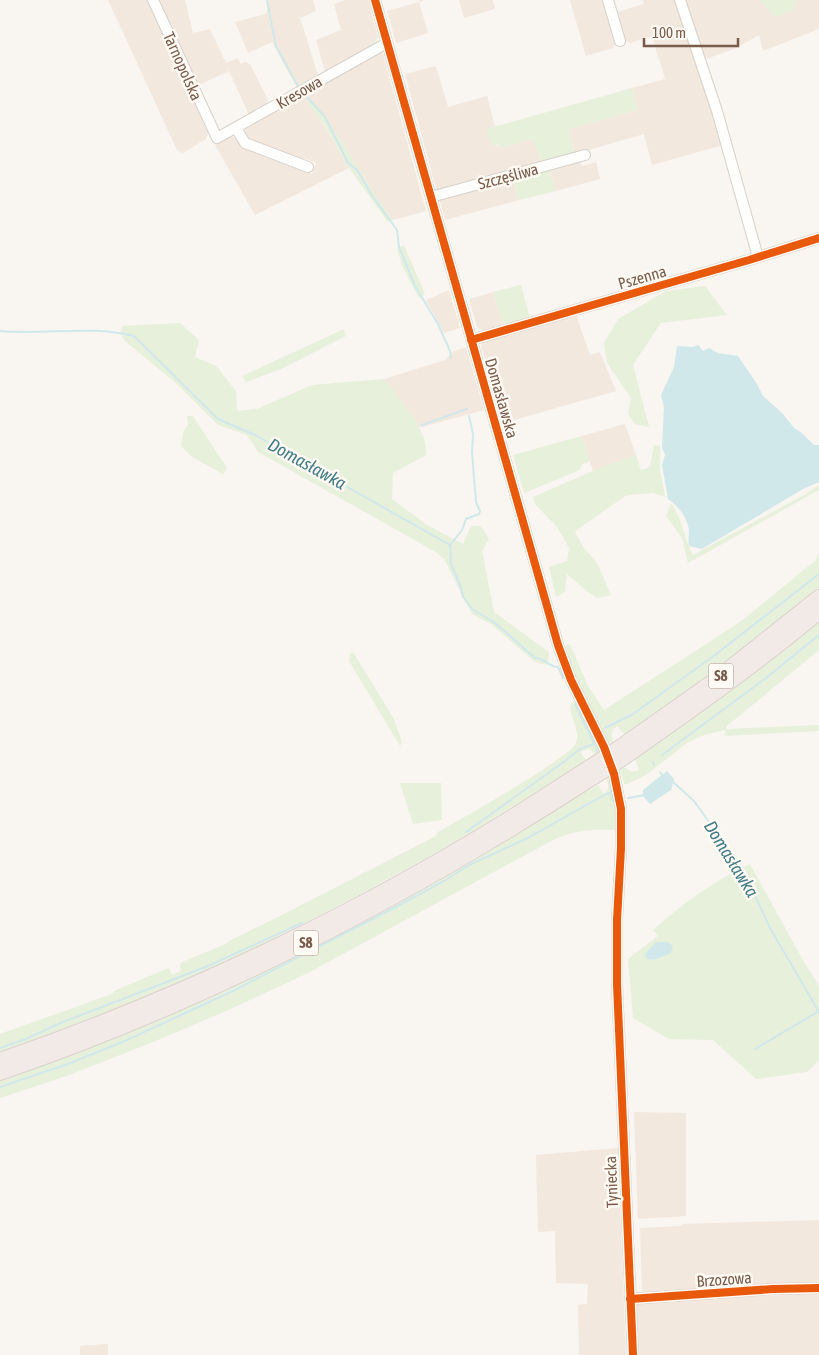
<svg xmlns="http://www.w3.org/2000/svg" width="819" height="1355" font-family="'Asap Condensed',sans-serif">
<rect width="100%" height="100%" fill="#f9f5f0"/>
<path fill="#f2e8de" d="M108,0H147L208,133L206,139L183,153L177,150Z
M158,0H185L193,33L210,29L226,63L238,58L241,64L245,62L250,64L268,100L267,105L249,115L229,71L197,86Z
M269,0H313L316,11L300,18L318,75L297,88L272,42L248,53L235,22L266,14Z
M345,0H368L378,36L375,43L325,72L316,40L341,30L334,4Z
M419,0H426L419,2L428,33L396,43L387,11L419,2Z
M459,0H493L495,9L464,18Z
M570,0H603L616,42L613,48L586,56Z
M643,0H674L687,38L700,69L723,145L652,165L644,134L575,154L569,129L638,110L632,88L665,79L652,36L630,43L625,40L617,12L644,4Z
M685,0H819V29L763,51L759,35L734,49L706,59L695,31Z
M378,52L383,54L426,211L393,220L378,200L339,137L321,120L349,168L255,215L215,145L231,136L238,138L262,154L312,174L316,163L304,158L301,163L247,142L243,135L245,129Z
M436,66L448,107L487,96L495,126L487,129L499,148L534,139L541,163L437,192L405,74Z
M577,160L583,166L596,162L600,179L556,191L549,168Z
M513,178L519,200L445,220L439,198Z
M449,290L460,328L444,333L426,300Z
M493,292L503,326L484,331L477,327L469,299Z
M576,314L590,355L600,352L616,391L504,423L481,346L484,341Z
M466,347L484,410L422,427H419L384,379L445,360L452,352Z
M625,424L636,455L593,471L582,436Z
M634,1112L686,1113V1216L638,1219Z
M618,1148L626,1355H579L578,1305L587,1304L588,1284L556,1283L555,1231L538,1232L536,1155Z
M819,1220V1283L642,1293L640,1228L680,1226L683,1224Z
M819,1293V1355H639L636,1303Z
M108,1344V1355H80V1346Z"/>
<path fill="#e7f0db" d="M759,0H797L793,10L776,17Z
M632,88L638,110L569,129L575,154L541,163L534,139L499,148L498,144L491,146L487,129Z
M311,100C343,136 363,181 393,220L387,221L349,168L324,124L307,103Z
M549,168L556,191L519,200L513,178Z
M404,245L425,294L419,298L403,268L397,249Z
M521,285L530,319L503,326L493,292Z
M705,286L727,315L661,323L633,365L649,427L635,424L628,414L631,398L607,363L604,343L618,319L666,291Z
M180,323L199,340L195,357L216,366L236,391L237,411L257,409L312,385L384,379C398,398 429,430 426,455L393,473L392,499L427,525L463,544L471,526H481L489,539L482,551L494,612L549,652L548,665L535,662L491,624L472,614L444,559L434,551L258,452L247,435L218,425L177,384L125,341L121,334L122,326Z
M344,329L346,336L281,369L246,382L242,376Z
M187,416H193L227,468L223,474L192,457L181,446L183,433L188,424Z
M582,436L590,461L582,464L580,470L524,493L513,455Z
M654,445L660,446V469L665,497L653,493L627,495L575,531L583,547L597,563L611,595L598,598L589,593L567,574L565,592L556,597L549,567L567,561L569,548L557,527L535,504L533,497L602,467L636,455L641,470L650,467Z
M819,485V490L688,563L682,538L666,516L671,503C682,517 684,539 693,555L804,495Z
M819,553V588L713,672L631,731L624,734L617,726C611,730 611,735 613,741L607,745L583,699L563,649L566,645L570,644L588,686L604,710L740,622L816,560Z
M819,620V650L727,726L726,729L819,725V731L724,736L726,730L704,735L687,743L646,775L627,784H624L620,770L624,767L632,772L639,770L635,759L640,754Z
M353,652L394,719L402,742L400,746L349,661L350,654Z
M578,701L607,762L616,803V830C593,829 574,830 553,840L308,973L224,1012L153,1042L64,1077L0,1098V1080C73,1053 146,1025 218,993C346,936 471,866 588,789L590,790L598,785L604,794L608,789V783L595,754L589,749L580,752L586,760L579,766C397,883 204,981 0,1053V1034L112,994L114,991L166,969L169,968L172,975L181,971L180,964L182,962L226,944L229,941L278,917L436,836L438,832C458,821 571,757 576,743C580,731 571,719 570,706L573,702Z
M400,783H441L442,820L413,824Z
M750,864L804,962L819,986V1061L807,1072L756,1079L713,1040L669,1039L633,1018L628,959L658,936L653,930C683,903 714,881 750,864Z"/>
<path fill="#d0e8ea" d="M698,345L703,351L709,348L718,353L738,356L757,384L763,396L783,414L794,428L802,433L814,445H819V482L803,489L702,549L689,546C688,541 689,535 689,529C686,516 679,507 668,499L662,465L665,455L662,448L664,407L661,395L674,367L677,346L693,347Z
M667,771L674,779L671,790L650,804L643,796V790Z
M656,942H668L673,946L671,953L654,960L647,959L645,954Z"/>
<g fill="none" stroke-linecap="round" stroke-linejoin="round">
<path stroke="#d0e8ea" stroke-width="2" d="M267,0L276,46L299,88
M305,95L325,117L348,163L357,170L373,197L397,230L399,247L415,286L438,324L450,351L451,358
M0,331C44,335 90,325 134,336L218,419L255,435L450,545L451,564L460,585L463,597L472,609L495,623L535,658C546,658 548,667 558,667L563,678
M422,425L467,409
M451,544L462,530L466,519L479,514L480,511L476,502L472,452L473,434L469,416
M575,704L599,754
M605,728L633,714L715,655L819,574
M662,755L766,678L819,635
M653,762L654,765
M660,772L662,775
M610,781L612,800
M673,782L694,801L709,822L736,868L746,876L770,928L819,1012
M628,798L645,795
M466,832L565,761L580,749L594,744
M0,1048L26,1039L58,1024L208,966L302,923
M755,1049L819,1011
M0,1087L68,1064L127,1040L235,990L390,910L442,882L471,864L526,839L606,794L611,793"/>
<defs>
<path id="minor" d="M153,0L217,138L387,43
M375,0L558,645L571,680L604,747L614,774L621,809V848L617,920V984L633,1355
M608,0L620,41
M680,0L717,111L758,257
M236,128L245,143L308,167
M431,197L585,155
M471,340L749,260L819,238
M630,1299L773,1289L819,1288"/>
<path id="highway" d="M617,749L712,682L819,597
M622,759C689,712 756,665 819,612
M0,1060C173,1000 341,921 497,826C529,807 559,786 590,767
M0,1073C210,1001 409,897 594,777"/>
</defs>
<use href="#minor" stroke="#d7d1cb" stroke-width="12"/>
<use href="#highway" stroke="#dad1cc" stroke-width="16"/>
<use href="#minor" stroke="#fefefd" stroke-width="10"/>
<use href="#highway" stroke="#f2eae7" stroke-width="14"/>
<defs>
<path id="highway-bridge" d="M590,767L617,749
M594,777L622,759"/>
</defs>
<use href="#highway-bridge" stroke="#dad1cc" stroke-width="16" stroke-linecap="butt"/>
<use href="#highway-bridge" stroke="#f2eae7" stroke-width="14"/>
<defs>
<path id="cycleway" d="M375,0L558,645L571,680L604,747L614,774L621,809V848L617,920V984L633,1355
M471,340L749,260L819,238
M630,1299L773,1289L819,1288"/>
</defs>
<use href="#cycleway" stroke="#fffaf3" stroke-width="11"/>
<use href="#cycleway" stroke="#e8590c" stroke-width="8"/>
</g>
<g text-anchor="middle" stroke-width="5" stroke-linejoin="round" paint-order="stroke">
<g fill="#fffaf3" stroke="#a28b7f" stroke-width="1">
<rect x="708.5" y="663.5" width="25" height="25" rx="4"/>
<rect x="293.5" y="930.5" width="25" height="25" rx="4"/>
</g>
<g font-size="15" font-weight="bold" fill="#7a5c4d">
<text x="721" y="681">S8</text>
<text x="306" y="948">S8</text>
</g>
<g font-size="16" fill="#7a5c4d" stroke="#fffaf3">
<text transform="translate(183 66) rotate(66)" y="6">Tarnopolska</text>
<text transform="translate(299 92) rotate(-30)" y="6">Kresowa</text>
<text transform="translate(508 176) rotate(-15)" y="6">Szczęśliwa</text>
<text transform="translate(642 277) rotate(-16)" y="6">Pszenna</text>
<text transform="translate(502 398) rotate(74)" y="6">Domasławska</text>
<text transform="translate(611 1182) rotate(-92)" y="6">Tyniecka</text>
<text transform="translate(724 1279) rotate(-4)" y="6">Brzozowa</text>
</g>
<g font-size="18" font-style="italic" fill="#437c86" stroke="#fffaf3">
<text transform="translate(307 464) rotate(29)" y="6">Domasławka</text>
<text transform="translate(731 859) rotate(58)" y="6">Domasławka</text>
</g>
</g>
<path d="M644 38v8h94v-8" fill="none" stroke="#7a5c4d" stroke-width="2.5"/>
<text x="652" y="38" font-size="15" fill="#7a5c4d" stroke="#fffaf3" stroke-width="4" paint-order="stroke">100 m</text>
</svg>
